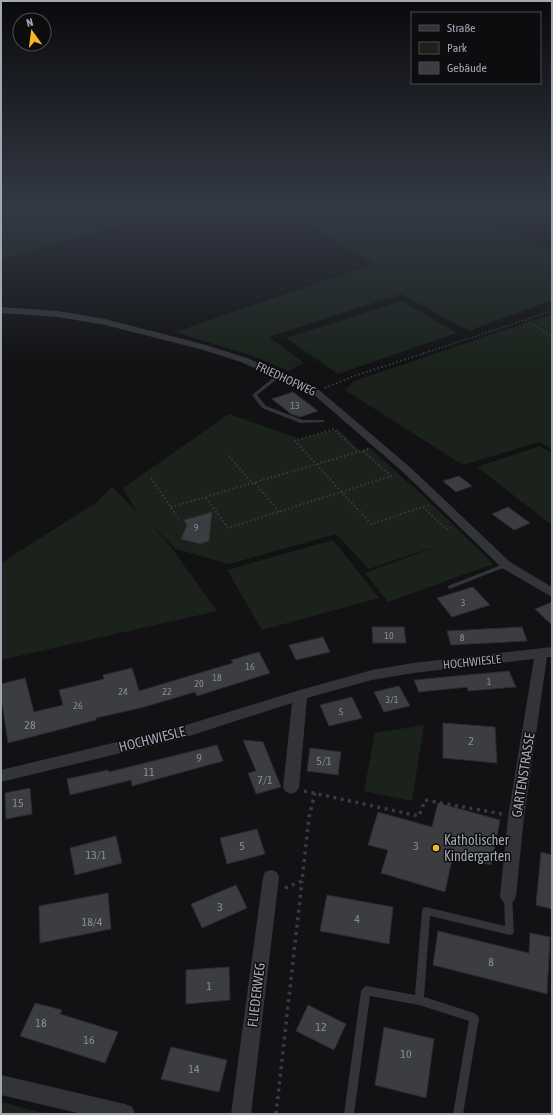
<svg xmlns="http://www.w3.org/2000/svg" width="553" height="1115" font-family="'Asap Condensed',sans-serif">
<rect width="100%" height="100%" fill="#121214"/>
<path fill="#1a221b" d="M1,209H179L1,259Z
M354,209H462L552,251V300L469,331L401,294L269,337L304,363L288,371L253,356L175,332L374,264L306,223Z
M402,301L457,333L338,374L286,338Z
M552,314V449L539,442L463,465L345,390L354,381Z
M229,414L300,439L338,429L360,451L370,448L432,504L493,564L388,602L365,573L443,544L369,569L336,534L229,564L176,549L141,515L168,543L217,611L1,660V563L97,502L112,487L138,513L123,488Z
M540,446L552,453V525L477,467Z
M333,540L379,598L262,630L227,570Z
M424,725L412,801L364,791L375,733Z
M1,1102L47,1114H1Z"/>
<path fill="#3c3d41" stroke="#2c2c30" d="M293,392L318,411L300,417L291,414L272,399Z
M459,476L472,486L456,492L443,481Z
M508,507L530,523L514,530L492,514Z
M212,512L209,541L200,544L181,539L187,525L184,520Z
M473,587L490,605L452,617L437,598Z
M552,602V625L535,609Z
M372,627H404L406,643H373Z
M522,627L527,641L451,645L447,631Z
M323,637L330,652L296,660L289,645Z
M259,652L270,673L197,696L195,692L144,707L96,718V720L8,743L1,696V684L25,678L34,712L63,705L59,690L104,679L103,675L132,668L139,691L233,663L231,660Z
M509,671L516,687L468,691L467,687L419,692L414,680Z
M399,686L410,706L384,712L374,692Z
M352,697L362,718L329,726L320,705Z
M443,723L495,727L497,763L443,758Z
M243,740L263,742L281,787L256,794L248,773L256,771Z
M217,745L223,761L132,786L131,780L70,795L67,779L108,770L109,772Z
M310,748L341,752L338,775L307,771Z
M30,788L32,814L6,819L5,793Z
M438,803L500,820L491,865L453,855L445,892L381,873L388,850L368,845L378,812L432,827Z
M257,829L265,854L227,864L220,838Z
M116,836L122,863L75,875L70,848Z
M541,852L552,855V909L536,905Z
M236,885L247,908L202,928L191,904Z
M108,893L111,929L40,943L39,906Z
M327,895L393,907L389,944L320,931Z
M438,931L529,953L530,933L550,937L547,994L433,965Z
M229,967L230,1000L186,1004V970Z
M35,1003L62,1010L60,1014L118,1032L105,1063L20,1036Z
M308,1005L346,1024L334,1050L296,1031Z
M384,1027L434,1039L426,1098L375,1085Z
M171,1047L227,1060L219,1092L161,1079Z"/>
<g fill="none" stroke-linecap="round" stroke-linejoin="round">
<path stroke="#393b40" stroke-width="1.5" stroke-dasharray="1.5 2" stroke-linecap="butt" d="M525,320L552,336
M422,354L552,311"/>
<path stroke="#393b40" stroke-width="2" stroke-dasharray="1.5 2.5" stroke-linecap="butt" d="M325,388L354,376L425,353
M368,449L358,452L334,429L295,441L371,524L429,505
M229,456L253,484
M151,478L180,521
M255,483L279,512
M206,498L228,528L391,476L363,451
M171,507L358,452
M423,507L446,529L451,528"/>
<path stroke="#393b40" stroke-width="3.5" stroke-dasharray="3 4.5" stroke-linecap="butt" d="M304,791L419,816L425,800L502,814
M285,888L302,881L309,817L315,793
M276,1114L302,881"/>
<path fill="#333439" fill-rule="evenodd" d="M278,374H280L282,375L257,395L266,406L303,420H324V422L300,423L262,408L252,395Z
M506,563L509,565L508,566L452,588L450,589L447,587L448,586Z
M508,892L511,893L512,896L514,931L513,934L510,935L430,916L424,997L474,1013L477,1015L479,1018L463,1114H453L469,1021L419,1005L370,996L354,1114H344L361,991L363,988L366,986L415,995L422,911L423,908L426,907L505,926L504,896L505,893Z"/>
<path fill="#333439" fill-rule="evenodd" d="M1,307L58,311L105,319L206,345L247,358L319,390L411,468L510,562L552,587V597L502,568L403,472L313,394L241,362L200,349L105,325L58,317L1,313Z
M552,647V657H547L524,817L516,896L514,901L508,904L502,901L500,896L508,817L534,659L413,673L372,680L307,698L299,788L296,792L291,794L286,792L283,788L292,703L183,738L1,782V770L183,726L300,690L372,670L413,663Z
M271,870L277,872L279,877L251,1114H231L263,877L265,872Z
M1,1075L125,1104L132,1107L135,1114H82L1,1095Z"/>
</g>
<linearGradient id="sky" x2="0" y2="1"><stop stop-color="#0a0a0b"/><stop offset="0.57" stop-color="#333945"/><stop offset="1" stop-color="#333945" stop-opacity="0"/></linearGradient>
<rect width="553" height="365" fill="url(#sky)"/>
<circle fill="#f8b726" stroke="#0d0d0f" stroke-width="1.5" cx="436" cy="848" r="4"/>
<g text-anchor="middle" stroke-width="3" stroke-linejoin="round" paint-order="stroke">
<g font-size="10" fill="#898d98">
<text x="295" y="409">13</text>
<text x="196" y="531">9</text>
<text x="463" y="606">3</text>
<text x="389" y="639">10</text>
<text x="462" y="641">8</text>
<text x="250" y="670">16</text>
<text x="217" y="681">18</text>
<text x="489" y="685">1</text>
<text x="199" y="687">20</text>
<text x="123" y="695">24</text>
<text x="167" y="695">22</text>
<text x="392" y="703">3/1</text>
<text x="78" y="709">26</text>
<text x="341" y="715">5</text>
</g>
<g font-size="12" fill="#a3a8b5" stroke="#0d0d0f">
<text transform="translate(286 379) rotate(25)" y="4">FRIEDHOFWEG</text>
<text transform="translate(472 662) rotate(-6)" y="4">HOCHWIESLE</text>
</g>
<g font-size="12" fill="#898d98">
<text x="30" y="729">28</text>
<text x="471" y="745">2</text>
<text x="199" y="762">9</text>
<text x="324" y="765">5/1</text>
<text x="149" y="776">11</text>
<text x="265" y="784">7/1</text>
<text x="18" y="807">15</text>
<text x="242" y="850">5</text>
<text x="416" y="850">3</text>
<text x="96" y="859">13/1</text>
<text x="220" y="911">3</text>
<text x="357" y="923">4</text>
<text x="92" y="926">18/4</text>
<text x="491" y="966">8</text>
<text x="209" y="990">1</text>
<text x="41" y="1027">18</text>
<text x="321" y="1031">12</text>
<text x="89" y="1044">16</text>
<text x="406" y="1058">10</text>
<text x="194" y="1073">14</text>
</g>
<g font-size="14" fill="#a3a8b5" stroke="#0d0d0f">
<text transform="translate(152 739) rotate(-14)" y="5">HOCHWIESLE</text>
<text transform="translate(523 775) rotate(-81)" y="5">GARTENSTRASSE</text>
<text transform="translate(256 995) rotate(-83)" y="5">FLIEDERWEG</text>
</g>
<g font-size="14" fill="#a3a8b5" stroke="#0d0d0f" text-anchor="start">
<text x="444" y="845">Katholischer<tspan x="444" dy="16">Kindergarten</tspan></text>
</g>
</g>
<rect width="553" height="1115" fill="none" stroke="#a3a8b5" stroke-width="4"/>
<rect x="411" y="12" width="130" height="72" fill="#0d0d0f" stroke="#494b51"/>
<rect x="419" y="25" width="20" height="6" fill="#333439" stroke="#494b51"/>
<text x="447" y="32" font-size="12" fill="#a3a8b5">Straße</text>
<rect x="419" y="42" width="20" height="12" fill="#1a221b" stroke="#494b51"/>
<text x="447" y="52" font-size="12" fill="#a3a8b5">Park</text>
<rect x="419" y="62" width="20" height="12" fill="#3c3d41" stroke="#494b51"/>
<text x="447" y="72" font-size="12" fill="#a3a8b5">Gebäude</text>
<g transform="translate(32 32) rotate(346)"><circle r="19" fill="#0d0d0f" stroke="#494b51"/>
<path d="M0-3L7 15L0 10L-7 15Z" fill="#f8b726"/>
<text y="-6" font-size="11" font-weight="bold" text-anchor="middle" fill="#a3a8b5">N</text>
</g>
</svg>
